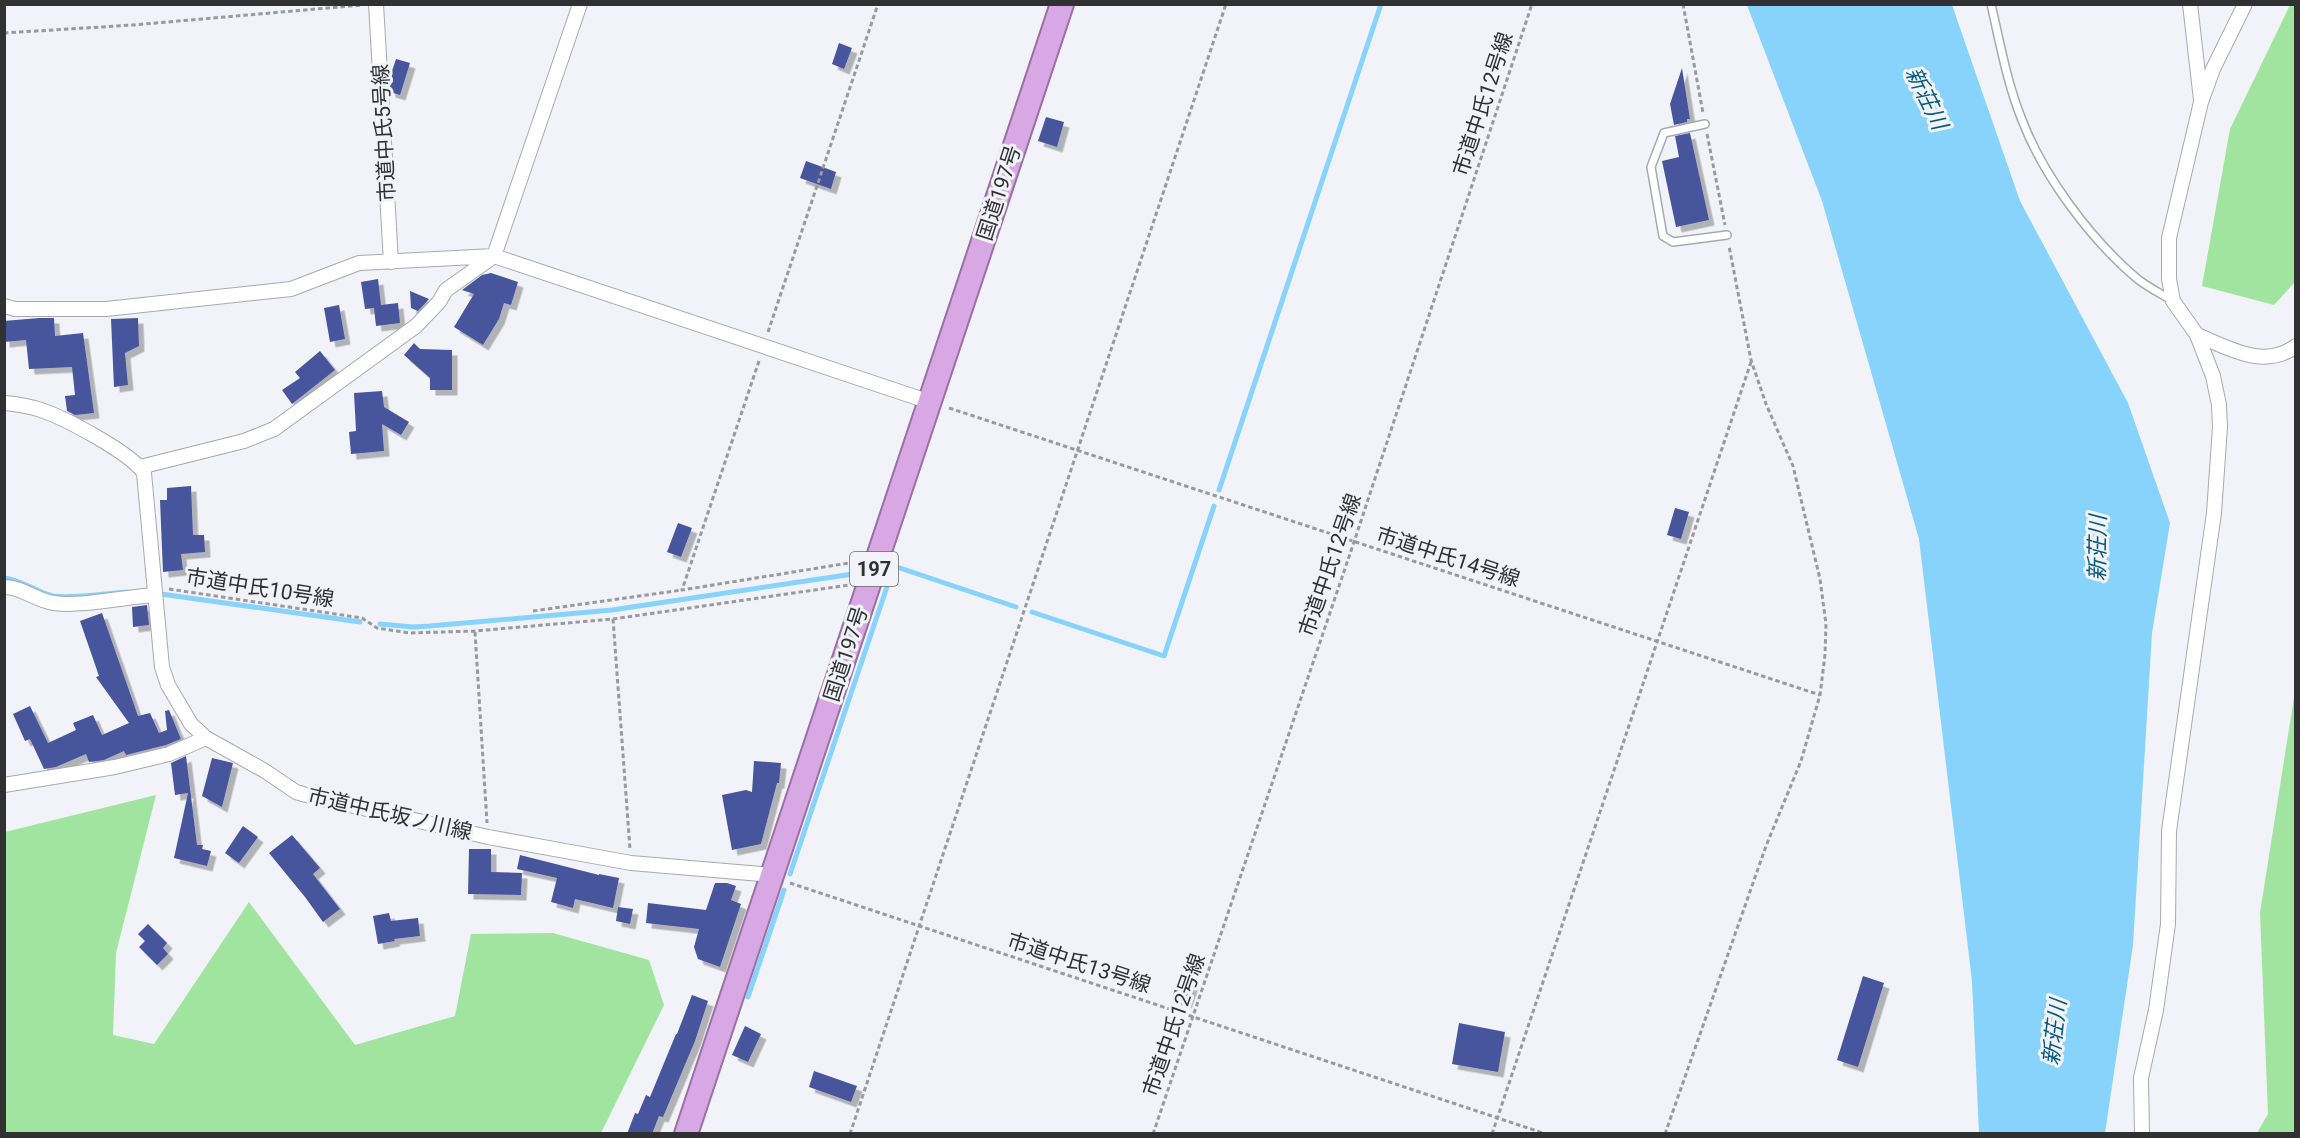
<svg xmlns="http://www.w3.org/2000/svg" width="2300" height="1138" font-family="Roboto,'Noto Sans JP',sans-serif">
<defs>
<filter id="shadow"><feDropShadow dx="5.5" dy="5.5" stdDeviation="0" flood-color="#0004"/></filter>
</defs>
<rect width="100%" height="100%" fill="#f1f3f8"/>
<path fill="#a1e49f" d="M2290,5H2296L2295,282L2274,305L2202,286L2230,129Z
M2295,691V1133H2257L2268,1114L2260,913Z
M156,795L116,953L113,1035L154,1044L249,902L355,1045L455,1016L471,934L553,933L649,960L664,1005L601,1133H5V832Z"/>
<path fill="#87d3fb" d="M1747,5H1952L2020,201L2128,403L2170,523L2152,633L2133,945L2105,1133H1979L1972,981L1919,539L1822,201Z"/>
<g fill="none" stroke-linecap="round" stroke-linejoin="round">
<path stroke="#87d3fb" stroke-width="5" d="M1219,490L1381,4
M4,578C22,580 36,592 53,596C72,599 108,593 128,592
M161,594L360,622
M1032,612L1164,656L1214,506
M380,624L413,627L430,626L612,610L853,574
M790,874L894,566L1016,607
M748,997L784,890"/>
</g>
<path fill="#47549c" filter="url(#shadow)" d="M839,43L852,48L844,69L832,64Z
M396,59L410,63L400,95L390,92L389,80Z
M1682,68L1690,119H1687V122L1674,125L1670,104Z
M1046,117L1064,122L1057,147L1038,141Z
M1690,133L1709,220L1676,227L1662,161L1679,157L1675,136Z
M806,161L836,172L831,189L800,178Z
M491,273L518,282L511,305L504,303L499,319L483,345L454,327L474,294L462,290L482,275Z
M378,279L381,305L398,303L400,323L376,326L374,308L365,309L361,282Z
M410,291L429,299L418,311L411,308Z
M339,305L345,339L330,342L324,308Z
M39,318H54L55,336L83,333L94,413L75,415L67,411L65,396L75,395L72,367L29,369L26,340L4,342V321Z
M138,318L139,346L125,353L128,385L114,387L111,319Z
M414,343L420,349L452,350V390H430V378L404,355Z
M320,351L335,370L292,404L282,390L300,378L295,372Z
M382,391L384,407L409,422L401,435L382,424L384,451L351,454L349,432L356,431L354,393Z
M191,486L193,535H204L205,552L181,554L183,570L163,572L160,500H167V488Z
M1675,508L1689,512L1681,539L1667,535Z
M678,523L692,528L681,557L667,552Z
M147,605L149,625L133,627L132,607Z
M102,613L138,716L150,713L159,733L167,730L165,711L169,710L181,739L166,745L126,755L124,751L104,760L89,762L86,754L56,767L44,769L30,739L25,741L13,714L30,706L48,743L76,730L73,723L93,715L102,735L129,723L96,677L99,676L80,621Z
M186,756L197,845H203L202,849L211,851L207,866L174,858L188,793L175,795L171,763Z
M212,758L233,763L222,807L202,796Z
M754,761L781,763L779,783H777L761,844L732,850L722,795L746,790L752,792Z
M243,826L258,837L239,863L225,853Z
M292,835L320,868L313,874L340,909L323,922L305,897L269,853Z
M469,849H491V872L522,873L521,895L468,894Z
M520,855L599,875V874L619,878L613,908L575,899L573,908L551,902L557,878L517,869Z
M715,883H727L736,886L731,900L741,904L720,967L698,959L694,947L699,929L646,923L648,903L706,910Z
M618,907L633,909L630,924L616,921Z
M389,913L391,921L418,918L420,936L394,939L395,941L378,944L373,916Z
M148,924L167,943L163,948L168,954L157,965L139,947L145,941L138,934Z
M1863,976L1884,983L1858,1067L1837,1060Z
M1179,977L1193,983L1186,1003L1172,998Z
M692,995L708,1001L695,1041L663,1117L659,1116L652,1134H627L635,1113L638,1114L646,1095L650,1097L676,1034H677Z
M1459,1023L1505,1032L1498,1072L1452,1064Z
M745,1026L761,1034L748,1062L732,1055Z
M814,1071L857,1086L851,1102L809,1087Z"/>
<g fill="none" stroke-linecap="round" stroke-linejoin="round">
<defs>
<path id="service" d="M1991,4C2000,43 2007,83 2022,120C2043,175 2089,237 2134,276C2145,286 2160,293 2173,301
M1705,124L1664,133L1651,167L1663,236L1673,242L1727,235"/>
<path id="minor" d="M376,4L391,262
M2190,4L2201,100
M4,306L15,309H106L291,289L359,263L494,256L930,402
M2197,335C2229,348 2264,370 2296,346
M4,403C17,404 29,406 41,410C65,418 131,453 144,473L162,667L168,685L191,724L206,738L265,771L296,792L306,795L488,837L631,863L761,874L773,878
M140,467L244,441L274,429L416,326L439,302L446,290L494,256L580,4
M4,587C23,587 36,601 54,603C79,607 126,597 154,595
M4,785L115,767L169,754L206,738
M2142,1134L2141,1078L2156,1010L2168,924L2169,831L2214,513L2220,427L2219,405L2213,376L2197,335L2173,301L2169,279V238L2201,102L2213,69L2245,4"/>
<path id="trunk" d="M686,1134L1062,4"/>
</defs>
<use href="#service" stroke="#a7a9ae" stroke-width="10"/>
<use href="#minor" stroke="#a7a9ae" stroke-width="16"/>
<use href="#trunk" stroke="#9870a2" stroke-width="26"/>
<path stroke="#999a9e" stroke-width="3" stroke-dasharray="4.5 3" stroke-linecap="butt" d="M1683,4L1703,113
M4,33L133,25L362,5
M1707,134L1725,225
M768,332L878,4
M759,361L682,590L855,562
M949,408L1820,695
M169,589L362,618L377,628L410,633L475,631L613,619L849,585
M533,611L682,590
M613,619L630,849
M475,632L487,823
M790,883L1546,1134
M850,1134L1226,4
M1153,1134L1354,542L1532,4
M1492,1134L1751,362
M1665,1134L1766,846L1801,761L1820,695L1825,655L1826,624L1820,579L1793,466L1766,404L1751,360L1729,246"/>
<use href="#service" stroke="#fff" stroke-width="7"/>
<use href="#minor" stroke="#fff" stroke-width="14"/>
<use href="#trunk" stroke="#d8a8e4" stroke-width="22"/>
</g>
<g text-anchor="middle" stroke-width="6" stroke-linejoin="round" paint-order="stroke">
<rect fill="#f1f3f8" stroke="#6b6b6f" stroke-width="1.5" x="850" y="552" width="48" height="34" rx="4.5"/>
<g font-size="20" font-weight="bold" fill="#313134">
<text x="874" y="576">197</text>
</g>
<g font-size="21" fill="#313134" stroke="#f1f3f8">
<text transform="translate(1483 104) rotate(-72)" y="7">市道中氏12号線</text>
<text transform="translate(384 133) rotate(-93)" y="7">市道中氏5号線</text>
<text transform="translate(999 193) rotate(-72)" y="7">国道197号</text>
<text transform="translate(1448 557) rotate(18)" y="7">市道中氏14号線</text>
<text transform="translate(1330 565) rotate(-71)" y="7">市道中氏12号線</text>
<text transform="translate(260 588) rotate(9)" y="7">市道中氏10号線</text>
<text transform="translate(846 654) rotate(-72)" y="7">国道197号</text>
<text transform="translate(390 814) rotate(13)" y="7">市道中氏坂ノ川線</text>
<text transform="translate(1079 963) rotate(18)" y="7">市道中氏13号線</text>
<text transform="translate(1174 1025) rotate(-71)" y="7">市道中氏12号線</text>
</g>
<g font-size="22" font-style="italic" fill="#055b7b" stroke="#f1f3f8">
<text transform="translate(1927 98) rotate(64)" y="8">新荘川</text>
<text transform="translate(2097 548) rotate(-89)" y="8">新荘川</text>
<text transform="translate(2054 1032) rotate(-83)" y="8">新荘川</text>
</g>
</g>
<rect width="2300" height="1138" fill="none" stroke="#313134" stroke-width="12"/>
</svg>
